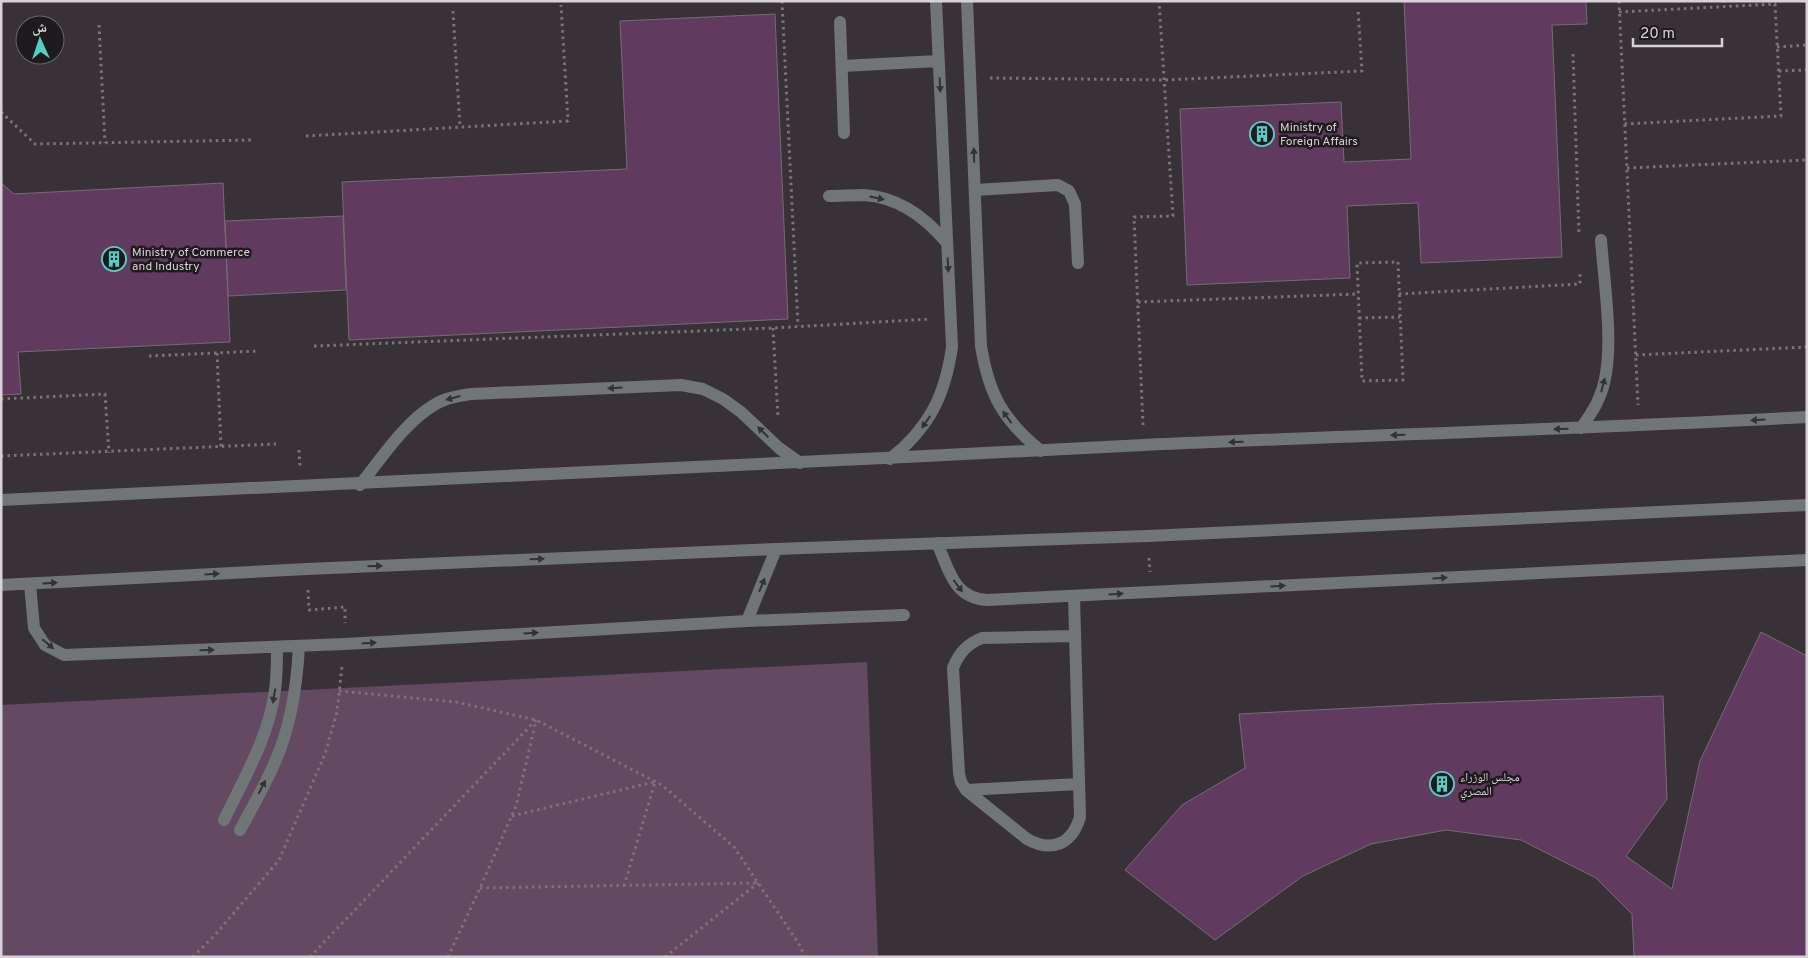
<svg xmlns="http://www.w3.org/2000/svg" width="1808" height="958" font-family="Overpass,'Noto Naskh Arabic',sans-serif">
<rect width="100%" height="100%" fill="#393138"/>
<path fill="#634a62" d="M867,662L878,957H1V705Z"/>
<path fill="#613b5f" stroke="#756c74" d="M1404,1H1586L1587,24L1552,25L1562,257L1421,263L1418,203L1347,206L1350,278L1187,285L1180,109L1341,102L1344,162L1411,159Z
M775,14L788,319L349,340L342,182L627,169L620,21Z
M1,183L14,194L223,183L230,342L18,352L21,394L1,395Z
M343,216L346,290L228,296L225,221Z
M1761,632L1807,656V957H1634L1632,914L1596,878L1521,840L1446,830L1371,844L1303,876L1215,940L1125,870L1182,805L1245,768L1239,714L1429,704L1663,696L1667,799L1626,856L1672,889L1700,761Z"/>
<g fill="none" stroke-linecap="round" stroke-linejoin="round">
<path stroke="#7a747a" stroke-width="3" stroke-dasharray="2.5 4" stroke-linecap="butt" d="M782,1L798,326
M1619,1L1638,405
M453,11L460,127
M1619,12L1775,4L1781,116L1624,124
M99,25L105,143
M1777,47L1807,45
M1573,54L1579,235
M1779,71L1807,70
M990,78L1164,80L1362,71L1358,9
M1,112L35,144L252,140
M306,136L568,121L561,5
M1627,168L1807,160
M1398,262L1403,380L1362,381L1357,263Z
M1399,294L1580,284V274
M1138,302L1358,294
M1359,318L1400,317
M773,328L778,418
M314,346L773,328L931,319
M217,353L221,447
M1636,355L1807,347
M149,356L259,351
M1,399L105,394L109,453
M1143,425L1134,217L1173,216L1159,1
M299,450L300,466
M1,456L276,444
M1149,558L1150,572
M308,590L309,610L345,607V623
M339,691L456,702L536,720L662,785L734,847L799,944L805,957
M512,816L654,782
M624,886L655,782
M480,888L758,883
M193,957L215,935L279,860L325,754L337,712L342,666
M310,957L536,720
M448,957L480,888L516,806L536,721
M665,957L758,883"/>
<path stroke="#707676" stroke-width="12" d="M967,1L981,346C989,395 1003,420 1041,451
M840,22L844,133
M842,66L938,61
M975,190L1058,185L1069,191L1075,204L1078,263
M829,196C840,196 852,195 864,195C898,197 926,218 947,243
M1581,428C1588,418 1595,409 1599,398C1617,359 1604,284 1601,240
M890,459C929,428 945,396 952,347L936,1
M360,485C381,459 405,422 434,405C445,398 458,396 471,394L681,385L703,389L723,399L741,412L779,448L800,463
M1,500C382,484 763,464 1144,445C1365,435 1586,429 1807,417
M937,543C949,569 953,598 987,600L1807,560
M30,584L34,628L45,645L64,655L345,644L747,621L904,615
M1,585L307,569L776,549L1148,536L1807,505
M1074,596L1080,817C1072,844 1052,853 1027,839L966,790L961,782L959,773L953,668C959,653 967,644 982,638L1075,636
M747,621L776,549
M966,790L1079,784
M224,820C244,778 269,737 275,690C277,676 277,661 277,647
M240,830C252,808 265,785 275,762C291,726 297,685 299,646"/>
</g>
<defs><path id="oneway-solid" d="M-6-.8H1V-3.2L6.5 0L1 3.2V.8H-6Z" transform="scale(1.25)"/></defs>
<g fill="#323133">
<use href="#oneway-solid" transform="translate(940 85) rotate(87)"/>
<use href="#oneway-solid" transform="translate(974 155) rotate(-92)"/>
<use href="#oneway-solid" transform="translate(877 198) rotate(12)"/>
<use href="#oneway-solid" transform="translate(948 265) rotate(87)"/>
<use href="#oneway-solid" transform="translate(1603 385) rotate(-75)"/>
<use href="#oneway-solid" transform="translate(615 388) rotate(177)"/>
<use href="#oneway-solid" transform="translate(453 398) rotate(165)"/>
<use href="#oneway-solid" transform="translate(1007 417) rotate(-126)"/>
<use href="#oneway-solid" transform="translate(1758 420) rotate(177)"/>
<use href="#oneway-solid" transform="translate(926 422) rotate(125)"/>
<use href="#oneway-solid" transform="translate(1561 429) rotate(178)"/>
<use href="#oneway-solid" transform="translate(763 432) rotate(-136)"/>
<use href="#oneway-solid" transform="translate(1398 435) rotate(178)"/>
<use href="#oneway-solid" transform="translate(1236 442) rotate(178)"/>
<use href="#oneway-solid" transform="translate(537 559) rotate(-2)"/>
<use href="#oneway-solid" transform="translate(375 566) rotate(-2)"/>
<use href="#oneway-solid" transform="translate(212 574) rotate(-3)"/>
<use href="#oneway-solid" transform="translate(1440 578) rotate(-3)"/>
<use href="#oneway-solid" transform="translate(50 583) rotate(-3)"/>
<use href="#oneway-solid" transform="translate(762 585) rotate(-68)"/>
<use href="#oneway-solid" transform="translate(958 586) rotate(53)"/>
<use href="#oneway-solid" transform="translate(1278 586) rotate(-3)"/>
<use href="#oneway-solid" transform="translate(1116 594) rotate(-3)"/>
<use href="#oneway-solid" transform="translate(531 633) rotate(-3)"/>
<use href="#oneway-solid" transform="translate(369 643) rotate(-3)"/>
<use href="#oneway-solid" transform="translate(48 644) rotate(40)"/>
<use href="#oneway-solid" transform="translate(207 650) rotate(-2)"/>
<use href="#oneway-solid" transform="translate(274 696) rotate(100)"/>
<use href="#oneway-solid" transform="translate(262 787) rotate(-63)"/>
</g>
<defs>
<symbol id="building-ring" viewBox="-11 -11 22 22"><circle r="9.5" fill="#1e1a1d" stroke="#55cec6" stroke-width="1.5"/><path d="M-4-6H4V6H1V3H-1V6H-4ZM-2.5-4.3h1.7v1.8h-1.7ZM.8-4.3h1.7v1.8H.8ZM-2.5-1h1.7V.8h-1.7ZM.8-1h1.7V.8H.8Z" fill="#55cec6"/></symbol>
</defs>
<g fill-rule="evenodd">
<use href="#building-ring" x="1248" y="120" width="28" height="28"/>
<use href="#building-ring" x="100" y="245" width="28" height="28"/>
<use href="#building-ring" x="1428" y="770" width="28" height="28"/>
</g>
<g text-anchor="middle" stroke-width="5" stroke-linejoin="round" paint-order="stroke">
<g font-size="12" fill="#d7d2d7" stroke="#1e1a1d" text-anchor="start">
<text x="1280" y="131">Ministry of<tspan x="1280" dy="14">Foreign Affairs</tspan></text>
<text x="132" y="256">Ministry of Commerce<tspan x="132" dy="14">and Industry</tspan></text>
<text x="1460" y="781">مجلس الوزراء<tspan x="1460" dy="14">المصري</tspan></text>
</g>
</g>
<rect width="1808" height="958" fill="none" stroke="#d7d2d7" stroke-width="5"/>
<g transform="translate(40 40) rotate(357)"><circle r="24" fill="#1e1a1d" stroke="#686467"/>
<path d="M0-4L9 19L0 12L-9 19Z" fill="#55cec6"/>
<text y="-8" font-size="14" font-weight="bold" text-anchor="middle" fill="#d7d2d7">ش</text>
</g>
<path d="M1633 38v8h89v-8" fill="none" stroke="#d7d2d7" stroke-width="2.5"/>
<text x="1640" y="38" font-size="15" fill="#d7d2d7" stroke="#1e1a1d" stroke-width="4" paint-order="stroke">20 m</text>
</svg>
